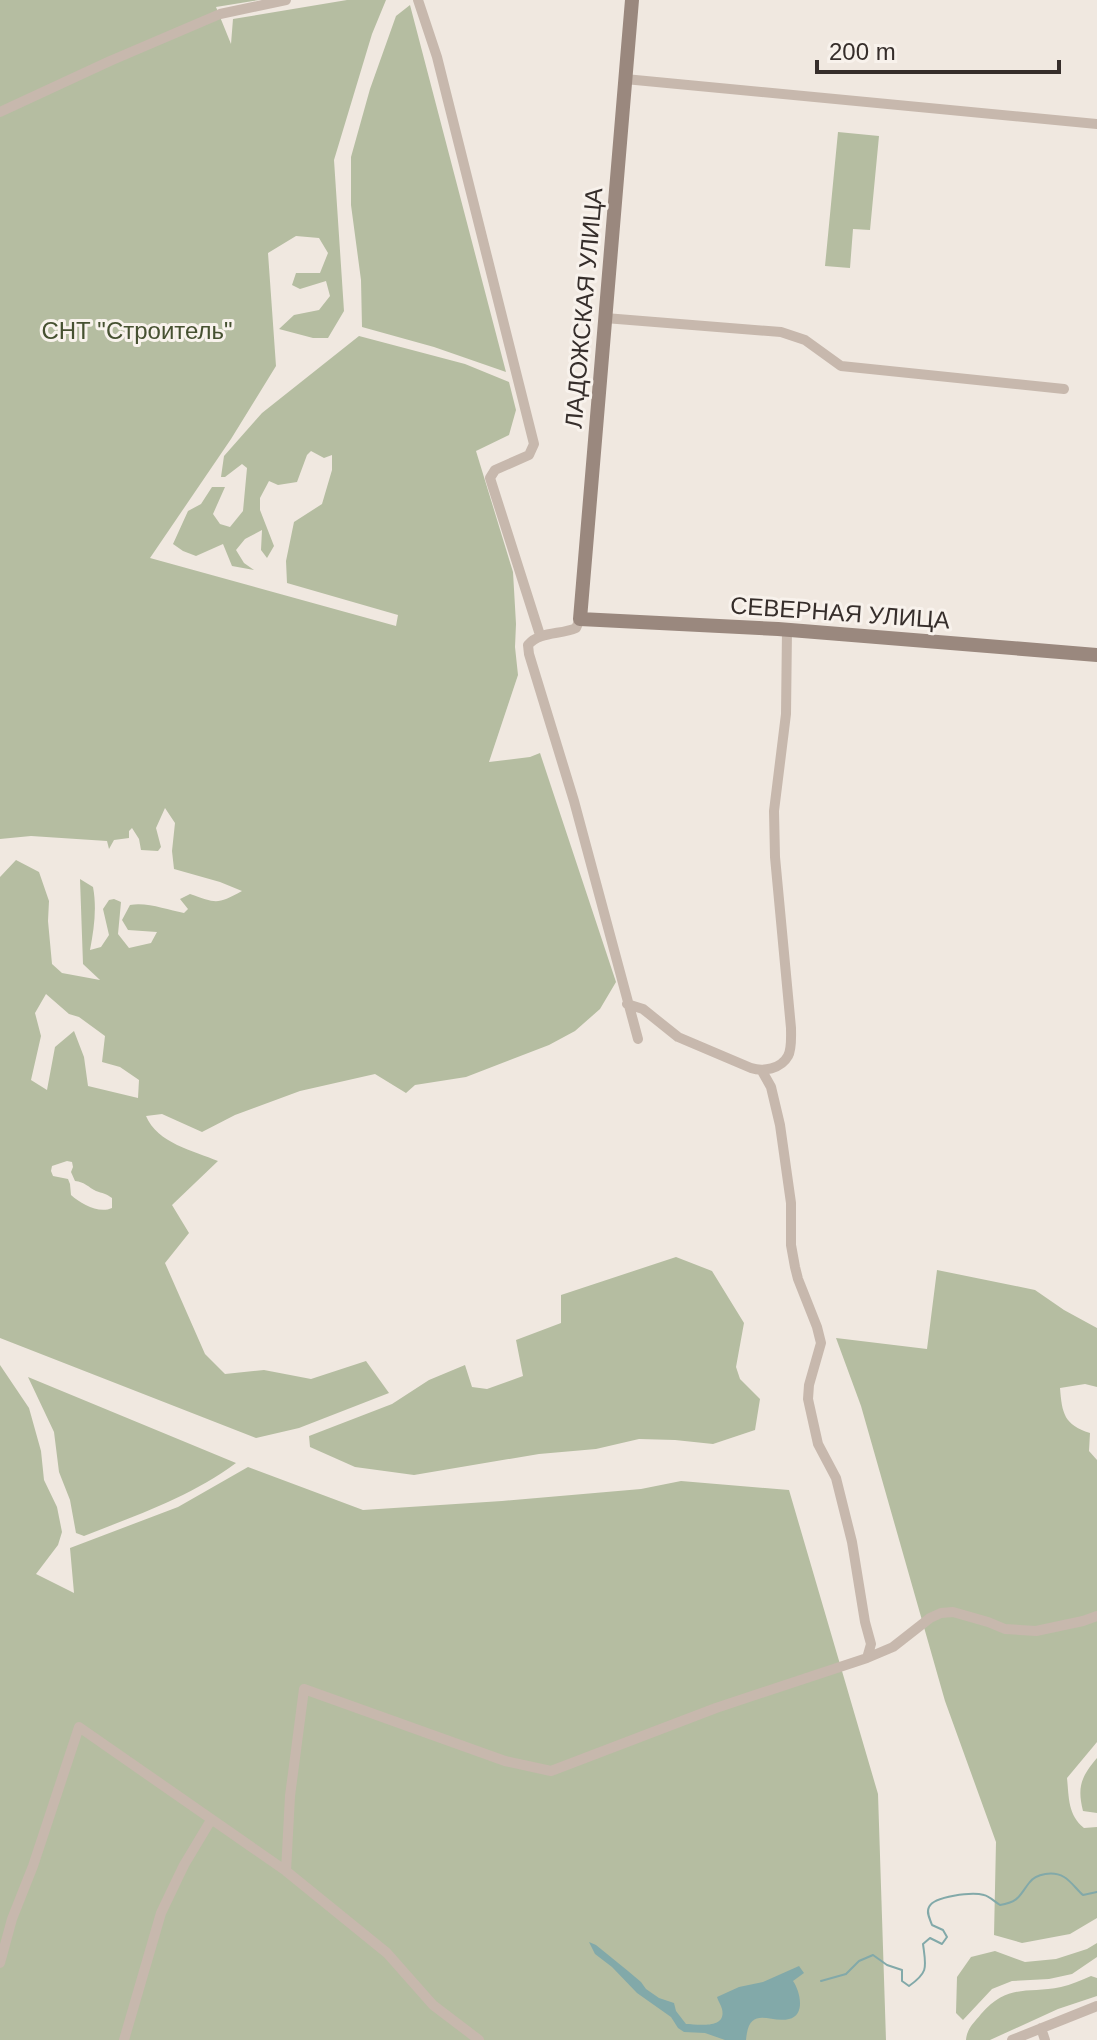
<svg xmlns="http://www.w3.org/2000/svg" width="1097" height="2040" font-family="Arial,sans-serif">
<rect width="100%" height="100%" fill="#f0e8e0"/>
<path fill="#b5bda1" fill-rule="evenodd" d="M0,0H259L216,7L231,44L233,19L347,0H386L372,34L334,160L344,311L328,338H313L279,329L294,315L319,310L330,296L326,281L300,289L292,285L296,273H320L328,253L319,238L296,236L268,253L276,366L231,439L150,558L396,626L398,615L287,583L286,561L294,522L322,504L332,470V455L324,458L311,451L307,455L297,482L278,485L269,481L260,498V510L274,546L267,558L261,550L262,530L245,539L236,550L244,563L254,570L232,566L223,544L196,556L183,551L173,544L188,511L201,504L212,487H225L213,514L220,524L230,527L243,511L247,468L242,464L225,477H221L224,456L262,413L359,336L465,364L509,382L516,410L509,435L476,451L513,572L516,624L515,647L518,675L489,762L530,757L540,753L616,982L600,1009L575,1031L549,1045L466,1077L415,1085L406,1093L375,1074L300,1091L235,1115L202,1132L162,1114L146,1116C157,1143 194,1151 218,1161L172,1205L189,1233L165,1263L205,1354L225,1374L264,1370L311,1379L366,1361L389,1393L299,1428L256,1438L0,1338V877L16,860L39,872L49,901L48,921L52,964L62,973L100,980L83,964L80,879L93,887C97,908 94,929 90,950L101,947L109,935L103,909L109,900L114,899L121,902L118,934L129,948L151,943L157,932L128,930L122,920L130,905C148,902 167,910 184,913L188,909L180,899L190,894C216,903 217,905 242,891L220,882L174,869L172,851L175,823L165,808L156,828L161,847L158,851L141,850L139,839L132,828L129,831V838L114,840L109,849L107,841L31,836L0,839ZM46,994L69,1014L79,1017L105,1036L102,1062L120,1067L139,1080L138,1098L88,1086L84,1057L74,1031L55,1047L47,1090L31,1080L41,1036L35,1013ZM67,1161L72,1162L73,1167L71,1172L75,1181C85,1182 88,1187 96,1191C102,1193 107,1194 112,1198V1208C99,1214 81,1204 71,1195L70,1184L68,1179L53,1176L51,1171L52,1166Z
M410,5L506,372L434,347L362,327L361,280L351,205V157L370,89L396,16Z
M838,132L879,136L870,230L853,229L850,268L825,266Z
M676,1257L712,1271L744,1323L736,1367L740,1379L760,1399L755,1430L713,1444L675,1440L639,1439L596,1449L539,1454L414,1475L355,1467L310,1447L309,1436L392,1404L429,1380L465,1365L472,1387L487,1389L523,1376L516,1340L561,1323V1295Z
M937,1270L1035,1290L1064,1310L1097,1328V1387L1085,1384L1060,1388C1062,1413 1064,1425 1090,1433L1089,1451L1097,1460V1742L1067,1778C1069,1798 1068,1815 1084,1828L1097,1827V1918L1070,1934L1022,1943L994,1935L996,1842L945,1701L861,1406L836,1338L927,1349Z
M0,1365L29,1408L41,1451L44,1480L57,1507L62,1532L58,1545L36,1574L74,1593L70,1548L178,1507L248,1467L363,1510L502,1501L641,1489L681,1481L789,1490L878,1794L886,2040H0Z
M28,1377L236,1463C190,1497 137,1515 84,1536L76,1533L70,1500L59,1472L54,1432Z
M1097,1758V1813L1083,1811C1077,1787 1081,1777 1097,1758Z
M1097,1943V1957L1072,1974L1049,1979L1012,1981L992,1989L963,2020L956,2013L957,1977L971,1957L995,1951L1025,1962L1056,1959L1087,1949Z
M1091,1976L1097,1978V1996L1058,2009L990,2040H966C967,2028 974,2023 981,2014C1008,1983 1027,1994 1061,1987C1071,1985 1081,1980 1091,1976Z"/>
<path fill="#82a9a9" d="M589,1942L596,1945L628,1971L641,1982L646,1989L659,1998L674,2003L676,2011L686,2024C696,2024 727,2030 722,2009C721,2005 718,2001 717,1997L739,1987L763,1982L799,1966L804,1973L793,1981C800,1991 806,2015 789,2019C770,2024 749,2004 746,2040H725L705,2033L684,2032L678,2028L671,2017L637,1993L612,1967L595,1954Z"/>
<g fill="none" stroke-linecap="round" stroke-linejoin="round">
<path stroke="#82a9a9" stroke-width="2" d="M821,1981L846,1974L859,1961L873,1955L887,1965L902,1970V1981L909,1986C929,1972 926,1967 923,1944L930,1938L942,1944L947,1937L943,1930L932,1925C930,1919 926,1913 929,1907C934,1896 972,1892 984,1895C989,1896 995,1902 1000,1905C1019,1902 1019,1896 1029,1883C1036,1873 1054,1871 1064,1877C1071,1881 1077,1890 1083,1895L1097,1892"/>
<path stroke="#c7b8ad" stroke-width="10" d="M418,0L437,57L534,444L529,455L495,470L490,478L540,635
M625,79L1097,124
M0,112L110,61L220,14L286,0
M605,318L781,332L805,340L841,366L1064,389
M580,619L576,628C560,635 540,631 528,645L529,654L574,801L638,1039
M627,1004L643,1009L678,1037L751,1068C763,1072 781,1069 788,1056C792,1049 791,1036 791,1028L775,857L774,811L786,714L787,630
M762,1071L771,1087L780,1125L791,1203V1245L795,1267L798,1279L817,1327L821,1343L809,1385L808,1399L818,1444L836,1478L852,1542L865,1622L871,1644L867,1658
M286,1871L290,1796L304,1689L505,1761L551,1771L716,1708L867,1658L893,1647L930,1618L941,1613L953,1612L988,1622L1005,1629L1036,1631L1083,1621L1097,1616
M0,1963L12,1919L33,1866L79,1727L286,1871L387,1953L433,2005L479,2040
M1041,2028L1045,2040
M124,2040L161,1913L184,1865L211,1820
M1012,2040L1097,2006"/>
<path stroke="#9a887e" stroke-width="14" d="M632,0L580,619L778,629L1097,655"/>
</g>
<g text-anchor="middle" stroke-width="6" stroke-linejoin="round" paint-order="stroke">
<g font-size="24" fill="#362e2b" stroke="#f8f2ec">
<text transform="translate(584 308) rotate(-85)" y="8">ЛАДОЖСКАЯ УЛИЦА</text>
<text transform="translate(840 613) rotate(4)" y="8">СЕВЕРНАЯ УЛИЦА</text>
</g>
<g font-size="24" fill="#465131" stroke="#f8f2ec">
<text x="137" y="339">СНТ "Строитель"</text>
</g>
</g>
<path d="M817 60v12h242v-12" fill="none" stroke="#362e2b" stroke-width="4"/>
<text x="829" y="60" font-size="24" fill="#362e2b" stroke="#f8f2ec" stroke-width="6" paint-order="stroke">200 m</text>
</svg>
